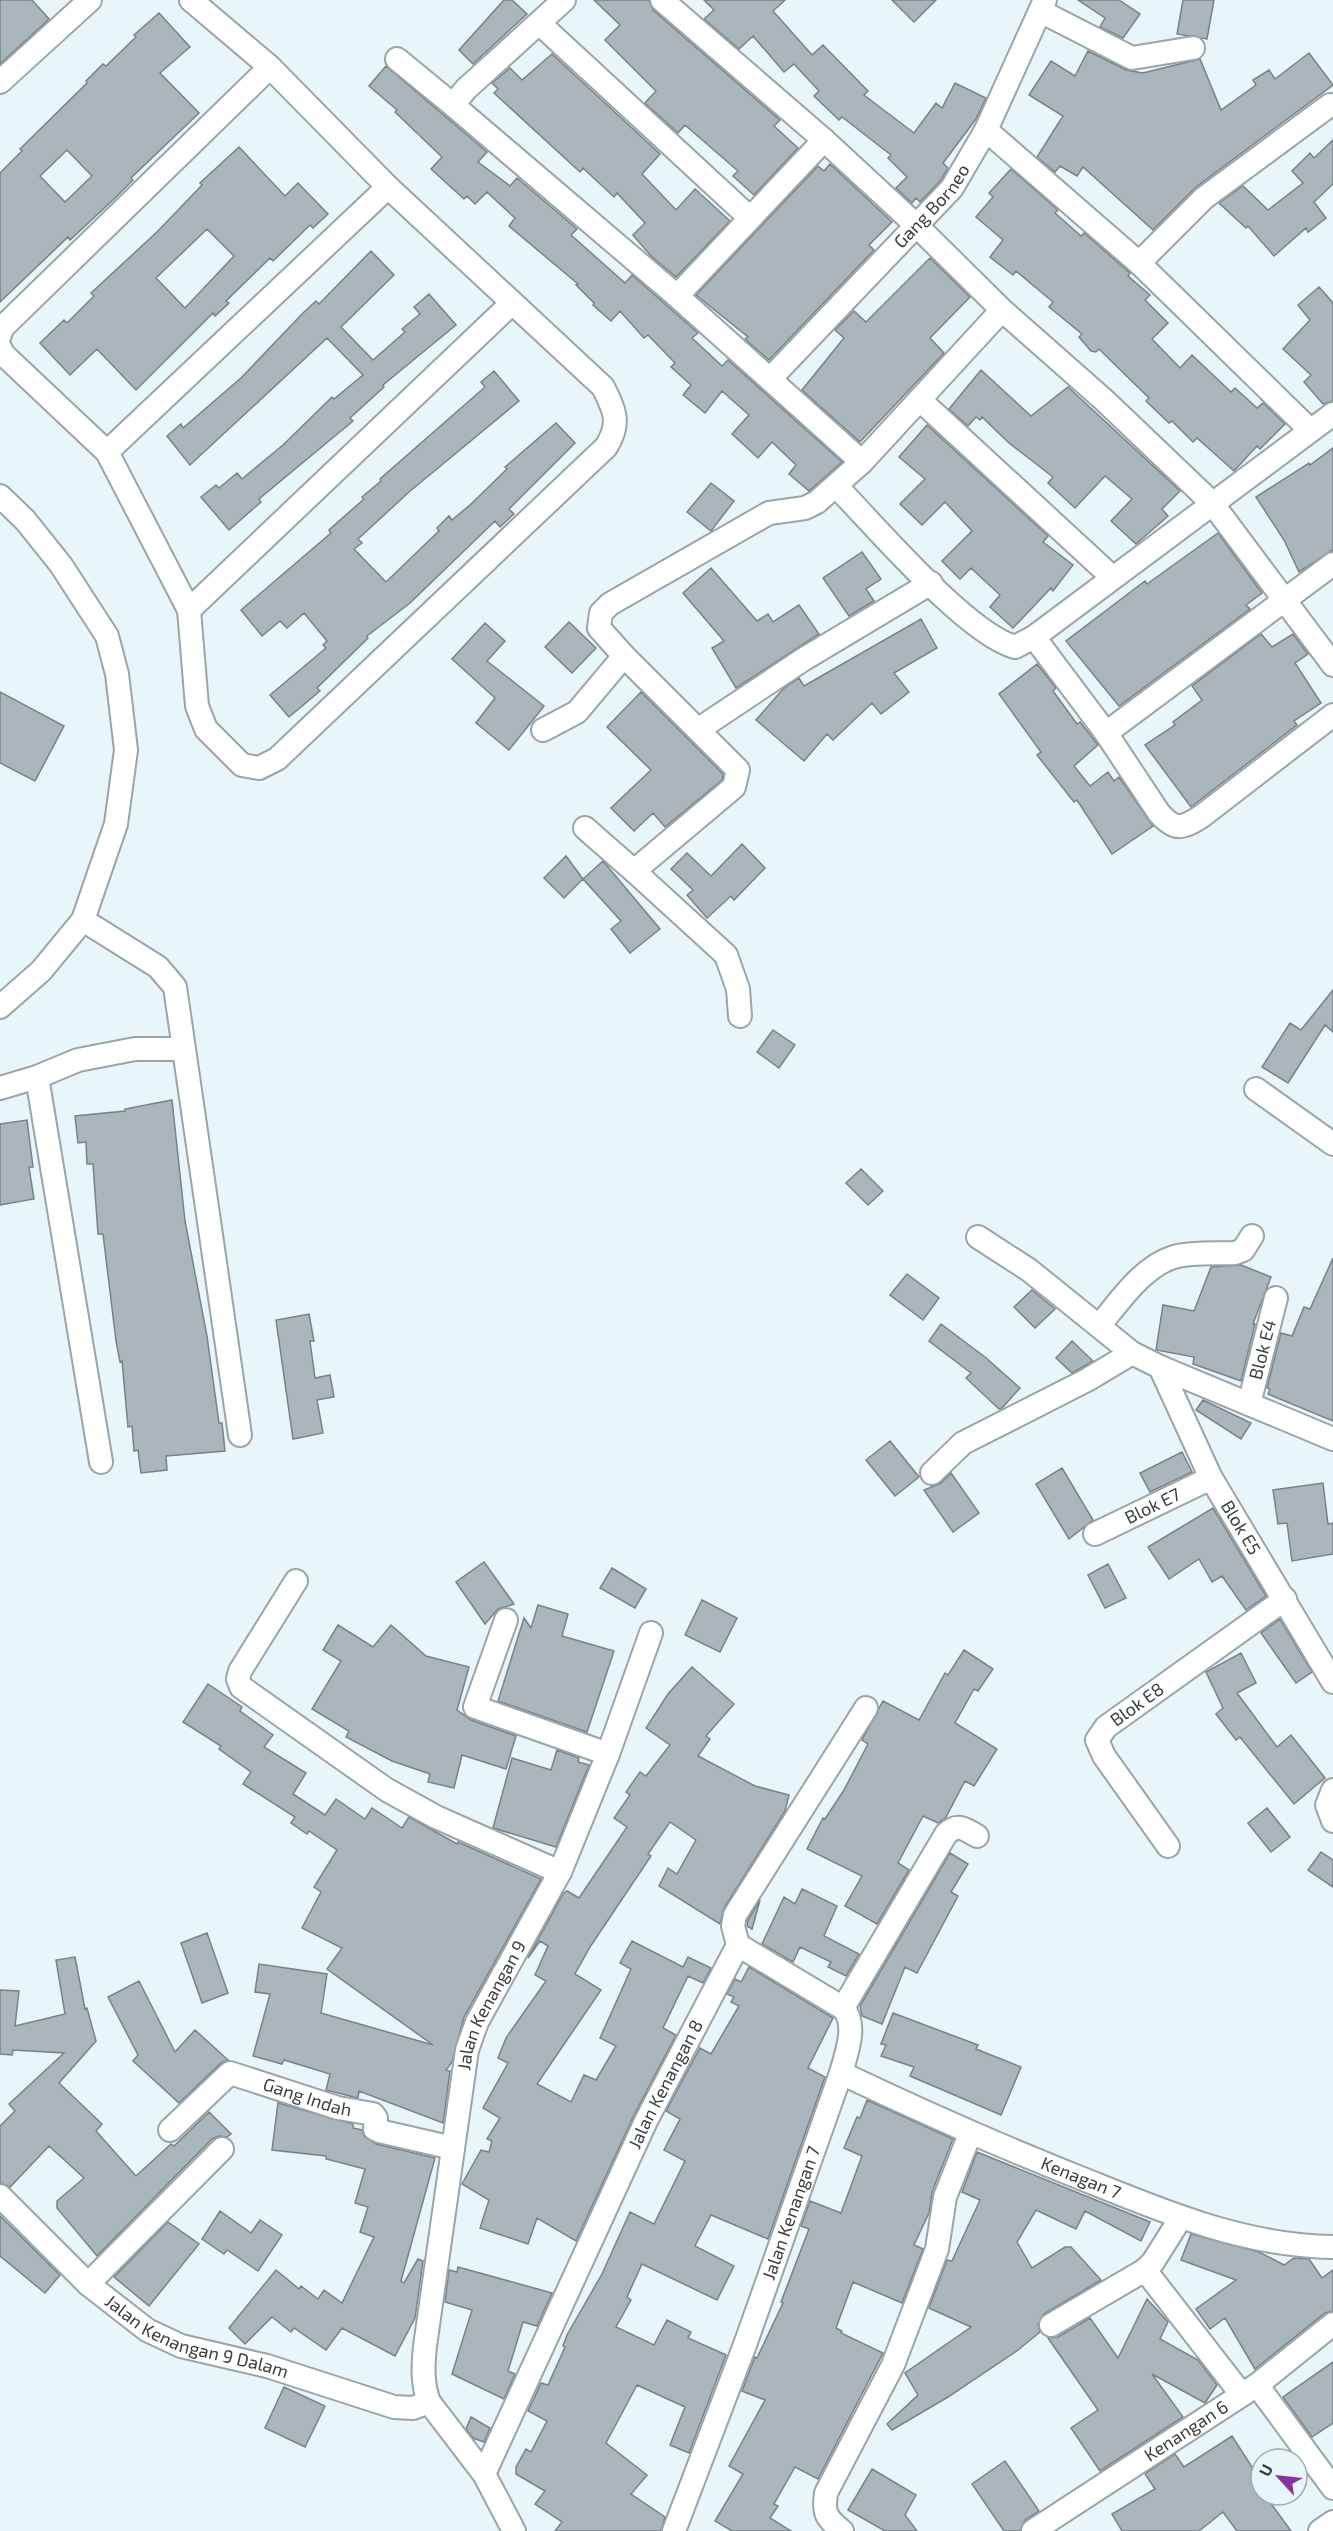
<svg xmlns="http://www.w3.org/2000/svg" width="1333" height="2531" font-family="'Exo 2',sans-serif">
<rect width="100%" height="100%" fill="#e8f5f9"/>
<path fill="#abb5bc" stroke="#798289" stroke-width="1.5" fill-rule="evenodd" d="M0,0H32L49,19L0,64Z
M504,0H512L527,14L473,64L459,50Z
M594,0H649L653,10L780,120L774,126L798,148L754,195L733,176L738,171L685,125L678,133L645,103L656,91L605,40L620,25Z
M704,0H785L773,11L812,55L823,45L868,91L864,95L914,133L936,103L942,108L955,83L986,98L976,119L943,163L948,168L941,180L920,202L916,198L912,203L896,188L907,177L888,158L891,155L842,117L839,120L814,96L819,91L794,64L784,72L753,36L739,49L704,19L714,10Z
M892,0H936L914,22Z
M1078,0H1119L1140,14L1123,38L1100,27L1105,18Z
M1183,0H1214L1207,39L1177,34Z
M159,13L190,47L160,73L199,113L131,178L133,180L114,199L70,240L68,237L0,302V173L22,151L20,149L87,83L86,81L103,64L106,66L136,37L134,35ZM67,150L92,176L65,202L40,176Z
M1088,51L1126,70L1143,73L1200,59L1221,110L1256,85L1253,80L1269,70L1275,79L1309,53L1333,85L1196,187L1153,230L1083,167L1077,176L1060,166L1055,172L1037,157L1063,116L1029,95L1051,61L1075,76Z
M552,54L660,154L642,174L676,210L695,189L730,221L676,277L651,256L633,235L645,223L617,193L614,197L583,168L580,172L494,93L498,89L492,83L510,68L522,80Z
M386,66L487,152L478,162L510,186L517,178L577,229L571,235L625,283L632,275L698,333L692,338L722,366L728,360L842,462L809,491L789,474L796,465L772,442L758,458L732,434L749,415L722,391L705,413L683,395L691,385L671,367L675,363L648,335L644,338L620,311L611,321L593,305L594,303L576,285L578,284L509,226L515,218L487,192L475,204L467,196L464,199L431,169L442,157L395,112L397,110L369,86Z
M1333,140V184L1314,202L1326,218L1308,232L1306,228L1274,256L1248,226L1246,228L1219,203L1243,186L1268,210L1303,183L1292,171L1310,153L1314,158Z
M239,147L285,196L298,183L328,214L313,228L310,225L273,261L270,258L226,301L229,303L215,316L213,313L136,390L97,349L70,375L40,343L64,320L67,323L94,296L91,293L157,232L202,185L200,183ZM207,229L234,256L185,308L156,278Z
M830,164L892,222L869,245L874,250L769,360L745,339L748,337L696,295L818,166L824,171Z
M1011,169L1058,210L1055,213L1081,236L1084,233L1130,273L1128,276L1150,295L1145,300L1168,323L1152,339L1180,368L1192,355L1231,392L1235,388L1257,408L1263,403L1285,424L1260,449L1257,446L1234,471L1197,438L1193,442L1172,421L1169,423L1146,401L1149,398L1099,349L1096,352L1091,351L1079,337L1082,334L1049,307L1053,302L1016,271L1013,275L990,257L1003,240L976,217L993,197L989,193Z
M371,251L394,275L341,327L373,360L405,332L402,329L420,314L414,307L429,294L456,325L383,385L384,387L350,418L353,421L259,499L261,502L229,530L201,497L216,485L219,488L237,473L242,479L283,445L332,397L334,399L363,375L327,338L190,465L167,436L181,424L183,428L241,378L303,313L316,301L319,304Z
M930,258L970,297L930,338L944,353L860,442L802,390L844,338L835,330L854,311L866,322Z
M1319,287L1333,303V401L1323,404L1304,382L1311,375L1283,349L1310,320L1298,305Z
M981,370L1031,416L1068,387L1180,491L1162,509L1168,516L1136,544L1111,521L1132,499L1105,476L1075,508L1048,483L1053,477L1009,443L982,417L980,420L976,417L968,426L949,409Z
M494,371L519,401L409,492L358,539L362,543L354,549L386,582L439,531L437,528L449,516L452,520L470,505L507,469L505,467L556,423L575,443L509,509L514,514L500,527L495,521L410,603L367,636L368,638L317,688L320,691L289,717L270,695L326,648L323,645L327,641L304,613L287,628L280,621L262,636L241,610L331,533L329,530L364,499L362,497L381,481L380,479L485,387L481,382Z
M927,425L1048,536L1043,542L1073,565L1053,591L1051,588L1013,628L990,607L1000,595L971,568L960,579L942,561L972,531L945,502L922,525L900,504L925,479L899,457Z
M1333,448V550L1299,572L1284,540L1256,497L1309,463L1310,465Z
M711,483L734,501L711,531L687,512Z
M1218,533L1262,593L1246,605L1250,609L1119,706L1066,641L1145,581L1147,584Z
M862,552L881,579L866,589L874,601L849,616L823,578Z
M711,568L757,621L768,614L773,622L799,605L819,634L736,688L712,648L724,641L683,593Z
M921,619L937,648L894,673L909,692L881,714L872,703L833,740L827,734L804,761L756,720L783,689L799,678L804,686Z
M569,622L596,648L572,673L545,647Z
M485,623L505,641L487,661L544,706L509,750L476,723L495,698L452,659Z
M1261,634L1272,647L1293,634L1308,654L1295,663L1321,703L1294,721L1297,725L1191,807L1145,745L1175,725L1173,722L1202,700L1192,686Z
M1037,664L1056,688L1053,691L1077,724L1080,722L1098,745L1074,766L1090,786L1108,772L1114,781L1119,777L1153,826L1112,854L1077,800L1074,802L1037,755L1041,752L999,694Z
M0,692L64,726L35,781L0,763Z
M641,692L723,774L722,780L665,827L653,813L634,831L611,808L651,770L607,727Z
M742,844L765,868L734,900L731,896L707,918L687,895L693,890L671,869L687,853L711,876Z
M566,856L583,879L564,898L544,878Z
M603,861L660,929L630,953L611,929L621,921L583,879Z
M1333,990V1032L1325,1025L1288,1083L1262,1067L1290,1023L1301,1030Z
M773,1030L795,1045L779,1068L757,1052Z
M172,1100L185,1221L207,1336L219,1423H222L225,1451L166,1456L167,1470L141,1473L138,1450L134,1451L132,1426L128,1427L122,1361L120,1362L116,1341L103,1234H98L93,1164H87L86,1142L78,1143L75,1116L125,1111V1109Z
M27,1120L33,1167H29L34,1199L0,1205V1124Z
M861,1169L883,1191L868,1205L846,1183Z
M1333,1258V1421L1268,1394L1270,1389L1267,1388L1281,1333L1292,1336L1304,1307L1310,1309Z
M1241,1265L1271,1277L1253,1324H1255L1241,1381L1193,1364L1194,1357L1156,1350L1163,1305L1194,1311L1211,1267Z
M907,1274L939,1298L923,1320L890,1295Z
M1032,1290L1055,1309L1035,1328L1014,1307Z
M309,1314L314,1341H310L315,1378L330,1375L334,1397L317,1400L323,1433L293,1439L276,1320Z
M941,1324L985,1357L1020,1388L1002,1408L999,1409L966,1378L971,1373L929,1341Z
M1072,1341L1093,1361L1072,1373L1056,1358Z
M1203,1400L1251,1423L1241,1439L1196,1410Z
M890,1441L919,1477L895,1496L866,1460Z
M1182,1452L1192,1472L1150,1492L1140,1473Z
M1062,1468L1093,1520L1069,1539L1036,1484Z
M951,1473L979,1513L953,1532L924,1490L941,1483Z
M1323,1483L1328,1524L1333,1523V1554L1292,1561L1287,1523L1278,1524L1273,1490Z
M1213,1508L1266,1596L1246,1610L1222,1576L1212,1582L1199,1559L1169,1579L1148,1547Z
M484,1562L514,1604L498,1609L485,1624L456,1582Z
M1108,1564L1126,1598L1105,1608L1088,1575Z
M612,1568L646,1589L635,1608L600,1588Z
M702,1600L737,1618L720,1652L685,1635Z
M538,1605L568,1614L562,1636L614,1651L587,1732L498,1701L524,1618L531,1628Z
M1280,1619L1312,1672L1296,1683L1261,1633Z
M338,1625L373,1647L391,1625L426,1656L469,1667L457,1710L471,1720L516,1736L506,1769L462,1755L454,1788L428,1782L430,1774L392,1761L346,1737L349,1731L312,1709L341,1661L323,1650Z
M964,1650L993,1669L978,1691L974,1689L955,1723L997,1749L974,1786L965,1781L946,1817L938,1823L923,1816L898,1863L909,1870L877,1924L845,1906L862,1876L807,1849L823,1818L825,1819L844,1790L868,1744L862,1740L883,1701L919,1720L945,1673L948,1675Z
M1241,1653L1256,1683L1237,1693L1277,1747L1291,1735L1325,1778L1294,1804L1240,1737L1236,1740L1216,1714L1223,1708L1206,1672Z
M692,1667L734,1704L706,1736L710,1739L698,1756L755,1786L789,1795L785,1811L724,1908L720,1924L659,1886L668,1868L677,1874L696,1840L670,1822L648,1854L651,1856L590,1947L575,1974L601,1990L537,2084L571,2102L584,2075L596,2080L616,2046L600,2038L631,1969L620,1963L632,1941L683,1967L688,1957L711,1968L703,1983L688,1976L663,2028L676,2035L634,2115L576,2241L537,2218L528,2244L480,2228L489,2200L462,2184L481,2150L489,2152L492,2141L487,2139L500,2118L483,2108L508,2063L498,2058L506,2038L546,1981L535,1975L548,1946L540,1941L528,1958L563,1894L567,1891L579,1898L627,1827L614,1818L630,1795L626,1792L640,1772L646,1776L670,1745L646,1728L668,1694Z
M208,1684L242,1707L240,1711L273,1735L264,1747L306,1773L293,1794L325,1815L336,1799L365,1819L372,1808L402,1828L409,1817L457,1844L458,1842L541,1879L464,2017L452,2062L446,2070L450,2071L443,2123L359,2091L358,2098L326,2090L330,2074L284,2060L282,2064L253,2056L270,1994L255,1992L259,1964L327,1974L321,2013L433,2045L327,1969L342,1948L302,1928L321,1892L314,1887L337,1850L309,1831L307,1834L291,1823L295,1817L243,1784L251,1772L219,1749L221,1746L183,1722Z
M557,1750L579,1758L578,1762L589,1765L556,1847L493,1828L512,1758L551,1770Z
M1267,1808L1290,1837L1271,1852L1248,1823Z
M1321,1852L1333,1860V1887L1308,1870Z
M950,1853L968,1864L951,1892L958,1896L917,1973L905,1967L882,2024L862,2016L860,2006Z
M802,1889L837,1906L824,1936L859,1954L846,1976L828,1967L831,1962L800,1947L793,1962L762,1944L784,1897L795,1904Z
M760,1900L752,1929L747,1926L748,1920Z
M207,1933L228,1993L202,2003L181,1943Z
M75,1957L85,2009L87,2008L96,2041L59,2083L102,2124L96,2131L136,2176L171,2144L174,2146L209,2112L231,2134L227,2137L219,2136L212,2139L97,2256L57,2208V2201L84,2178L49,2146L10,2187L0,2183V2126L15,2111L9,2104L64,2053L13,2050L12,2055L0,2054V1990L19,1991L15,2026L65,2014L56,1960Z
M749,1967L833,2018L808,2068L825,2077L768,2239L711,2215L695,2246L734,2266L717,2300L642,2264L627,2297L631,2300L616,2327L654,2345L667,2320L691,2332L688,2338L726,2355L689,2453L670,2445L685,2407L637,2385L606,2443L647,2475L631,2494L665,2517L661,2531H555L562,2522L535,2504L545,2491L516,2474V2467L526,2449L531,2452L547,2421L528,2411L541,2383L548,2385L565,2347L563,2346L567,2335L602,2274L630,2212L654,2224L685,2161L664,2150L680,2119L666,2111L700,2048L711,2054L739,2006L731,2002L734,1997L727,1994L735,1979L741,1982Z
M139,1981L175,2052L195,2030L228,2060L221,2063L179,2103L133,2061L138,2055L108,1997Z
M893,2013L978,2045L976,2049L1021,2067L1001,2115L910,2076L914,2067L881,2056L886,2045L881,2044Z
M867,2100L953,2139L932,2192L929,2213L914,2245L923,2249L902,2303L853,2282L836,2328L842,2331L841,2333L883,2353L818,2479L795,2467L774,2504L778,2506L770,2518L791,2531H732L715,2521L743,2474L729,2466L765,2400L742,2391L755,2357L757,2358L783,2303L781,2302L809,2229L801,2226L810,2201L841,2213L862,2156L844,2148L857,2117L860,2118Z
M278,2103L353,2124V2128L362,2130L364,2136L376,2144L435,2158L401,2281L404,2283L418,2259L423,2261L415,2318L395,2356L342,2328L326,2350L294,2328L291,2332L272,2317L245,2344L229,2328L276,2270L299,2289L301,2286L318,2299L324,2290L342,2303L374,2237L360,2232L368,2207L355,2203L365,2169L326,2159V2156L272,2150Z
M977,2152L1150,2222L1141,2241L1085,2211L1076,2229L1036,2210L1017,2242L1032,2268L1065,2247H1071L1101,2280L1044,2314L1038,2324L1040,2332L1018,2350L948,2397L892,2430L887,2424L918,2395L905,2373L971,2327L929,2308L947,2260L952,2261L980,2200L962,2192Z
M220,2211L251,2233L260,2220L282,2235L258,2271L227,2250L224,2254L202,2239Z
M0,2216L60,2275L45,2293L0,2256Z
M168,2222L199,2244L149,2306L114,2277Z
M1191,2234L1259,2252L1284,2265L1294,2258L1309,2259L1322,2278L1333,2270V2311L1325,2313L1255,2369L1225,2318L1210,2329L1196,2309L1236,2280L1181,2260Z
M458,2267L552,2293L537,2326L523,2322L508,2371L515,2374L504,2399L452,2374L472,2310L445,2302L449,2270L457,2272Z
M1147,2299L1168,2322L1160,2339L1198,2360L1217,2385L1205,2403L1152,2374L1183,2417L1100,2471L1071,2428L1098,2410L1048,2338L1058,2337L1090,2318L1118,2358Z
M1333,2362V2423L1312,2437L1283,2397Z
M284,2387L325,2406L305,2447L265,2428Z
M471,2417L490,2428L484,2442L473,2438L466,2429Z
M1232,2436L1261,2481V2495H1265L1291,2531H1237L1223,2512L1199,2531H1122L1112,2514L1155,2489L1145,2474L1175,2454L1184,2467Z
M1005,2461L1039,2511L1025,2520L1020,2531H1004L972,2484Z
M872,2469L916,2495L905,2515L917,2531H885L848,2510Z"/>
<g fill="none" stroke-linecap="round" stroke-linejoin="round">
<defs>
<g id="street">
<path d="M564,0L466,89L453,105L677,296L862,462"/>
<path d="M662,0L824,140L916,225L1002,310L1104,400L1212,503L1333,665"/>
<path d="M1040,11L1132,58L1193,48"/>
<path d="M539,23L750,218"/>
<path d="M397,59L453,105"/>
<path d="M0,82L90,0"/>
<path d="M986,130L1139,263L1310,430"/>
<path d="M1139,263L1204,198L1330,105"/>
<path d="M677,296L824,140"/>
<path d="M0,335L2,328L270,67L191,0"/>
<path d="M0,348L4,355L107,452L189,610L197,706L206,729L242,765L259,768L277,759L606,447C621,423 615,411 603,387L388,187L270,67"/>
<path id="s1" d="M770,379L952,188L986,130L1045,0"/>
<path d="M920,400L1112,577"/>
<path d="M107,452L388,187"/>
<path d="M837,487C876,527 966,633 1015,647L1034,637L1333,414"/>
<path d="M0,496L25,520L61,565L107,636L117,674L126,750L116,824L83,920L41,971L0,1007"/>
<path d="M189,610L511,304"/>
<path d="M1034,637L1106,733L1159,813C1175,831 1182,829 1202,816L1333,715"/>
<path d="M699,729L804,659L931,583"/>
<path d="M543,730L577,712L624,656"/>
<path d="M1106,733L1333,564"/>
<path d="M585,828L634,871"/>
<path d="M83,920L158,967L175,987L240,1435"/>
<path d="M740,1016L738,989L726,955L634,871L734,787L738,770L624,656L599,628L601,613L610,604L769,513L805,508L817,502L862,462L1002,310"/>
<path d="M37,1077L101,1462"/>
<path d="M0,1088L37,1077L78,1060L135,1049H183"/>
<path d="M1256,1089L1333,1144"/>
<path d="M978,1237L1029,1270L1132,1353L1160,1367L1333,1439"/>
<path d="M1099,1326C1119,1302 1143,1266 1174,1257C1192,1252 1216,1254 1235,1253L1243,1250L1252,1236"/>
<path id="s2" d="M1160,1367L1211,1478L1333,1682"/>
<path id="s3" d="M1249,1404L1276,1298"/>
<path d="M932,1473L963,1443L1087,1380L1132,1353"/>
<path id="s4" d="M1095,1534L1211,1478"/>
<path d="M296,1581L240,1671L238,1679L241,1687L387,1790L436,1817L560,1872"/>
<path d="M506,1620L475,1707L608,1754"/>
<path d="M1333,1790L1327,1805L1333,1821"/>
<path id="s5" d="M1168,1846L1104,1756L1097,1740L1106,1727L1285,1599"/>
<path d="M843,2008L946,1834C957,1823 964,1828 977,1836"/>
<path id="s6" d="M841,2073C923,2112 1004,2148 1088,2181C1167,2213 1246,2246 1333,2247"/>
<path id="s7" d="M170,2130L230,2073L338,2108L373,2114L376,2118L375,2129L379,2131L453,2148"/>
<path id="s8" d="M0,2196L88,2284L147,2330L181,2346L267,2366L394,2407L413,2408L429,2402"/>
<path d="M1180,2219L1153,2262L1145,2270L1242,2395"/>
<path d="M88,2284L222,2149"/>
<path d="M1051,2325L1145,2270"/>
<path d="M1257,2385L1333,2488"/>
<path id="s9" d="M484,2474L646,2121L738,1945L733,1926L735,1915L866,1708"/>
<path id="s10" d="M514,2531L484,2474L429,2402C422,2383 423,2366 425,2346L467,2050L477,2022L560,1872L608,1754L651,1633"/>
<path id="s11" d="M674,2531L746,2342L841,2073C846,2054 858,2025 843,2008L738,1945"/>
<path d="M842,2531C826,2518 823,2513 826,2493L893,2365L937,2249L945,2197L970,2134"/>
<path id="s12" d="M1033,2531L1257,2385L1333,2324"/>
<path d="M1320,2531L1333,2522"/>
</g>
</defs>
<use href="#street" stroke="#99a5a9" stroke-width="26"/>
<use href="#street" stroke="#fff" stroke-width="22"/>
</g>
<g text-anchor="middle" stroke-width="4.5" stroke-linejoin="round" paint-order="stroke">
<g font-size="18" fill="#383e3f" stroke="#e8f5f9">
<text dy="6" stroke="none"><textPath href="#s1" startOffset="237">Gang Borneo</textPath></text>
<text dy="6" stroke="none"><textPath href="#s3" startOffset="56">Blok E4</textPath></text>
<text dy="6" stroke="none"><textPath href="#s4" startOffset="64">Blok E7</textPath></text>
<text dy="6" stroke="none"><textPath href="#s2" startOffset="180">Blok E5</textPath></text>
<text dy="6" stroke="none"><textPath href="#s5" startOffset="182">Blok E8</textPath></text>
<text dy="6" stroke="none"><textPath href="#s10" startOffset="561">Jalan Kenangan 9</textPath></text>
<text dy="6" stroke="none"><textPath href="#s9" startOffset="430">Jalan Kenangan 8</textPath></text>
<text dy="6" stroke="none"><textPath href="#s7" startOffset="164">Gang Indah</textPath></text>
<text dy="6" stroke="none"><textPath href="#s6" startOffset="262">Kenagan 7</textPath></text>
<text dy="6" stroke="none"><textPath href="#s11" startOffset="339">Jalan Kenangan 7</textPath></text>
<text dy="6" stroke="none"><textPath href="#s8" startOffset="248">Jalan Kenangan 9 Dalam</textPath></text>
<text dy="6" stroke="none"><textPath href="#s12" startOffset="183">Kenangan 6</textPath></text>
</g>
</g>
<g transform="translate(1279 2477) rotate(297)"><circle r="28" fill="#e8f5f9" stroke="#a2acaf" stroke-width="1.5"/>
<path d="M0-4.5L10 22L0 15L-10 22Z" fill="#89319d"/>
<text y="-9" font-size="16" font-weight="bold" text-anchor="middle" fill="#383e3f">U</text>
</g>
</svg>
